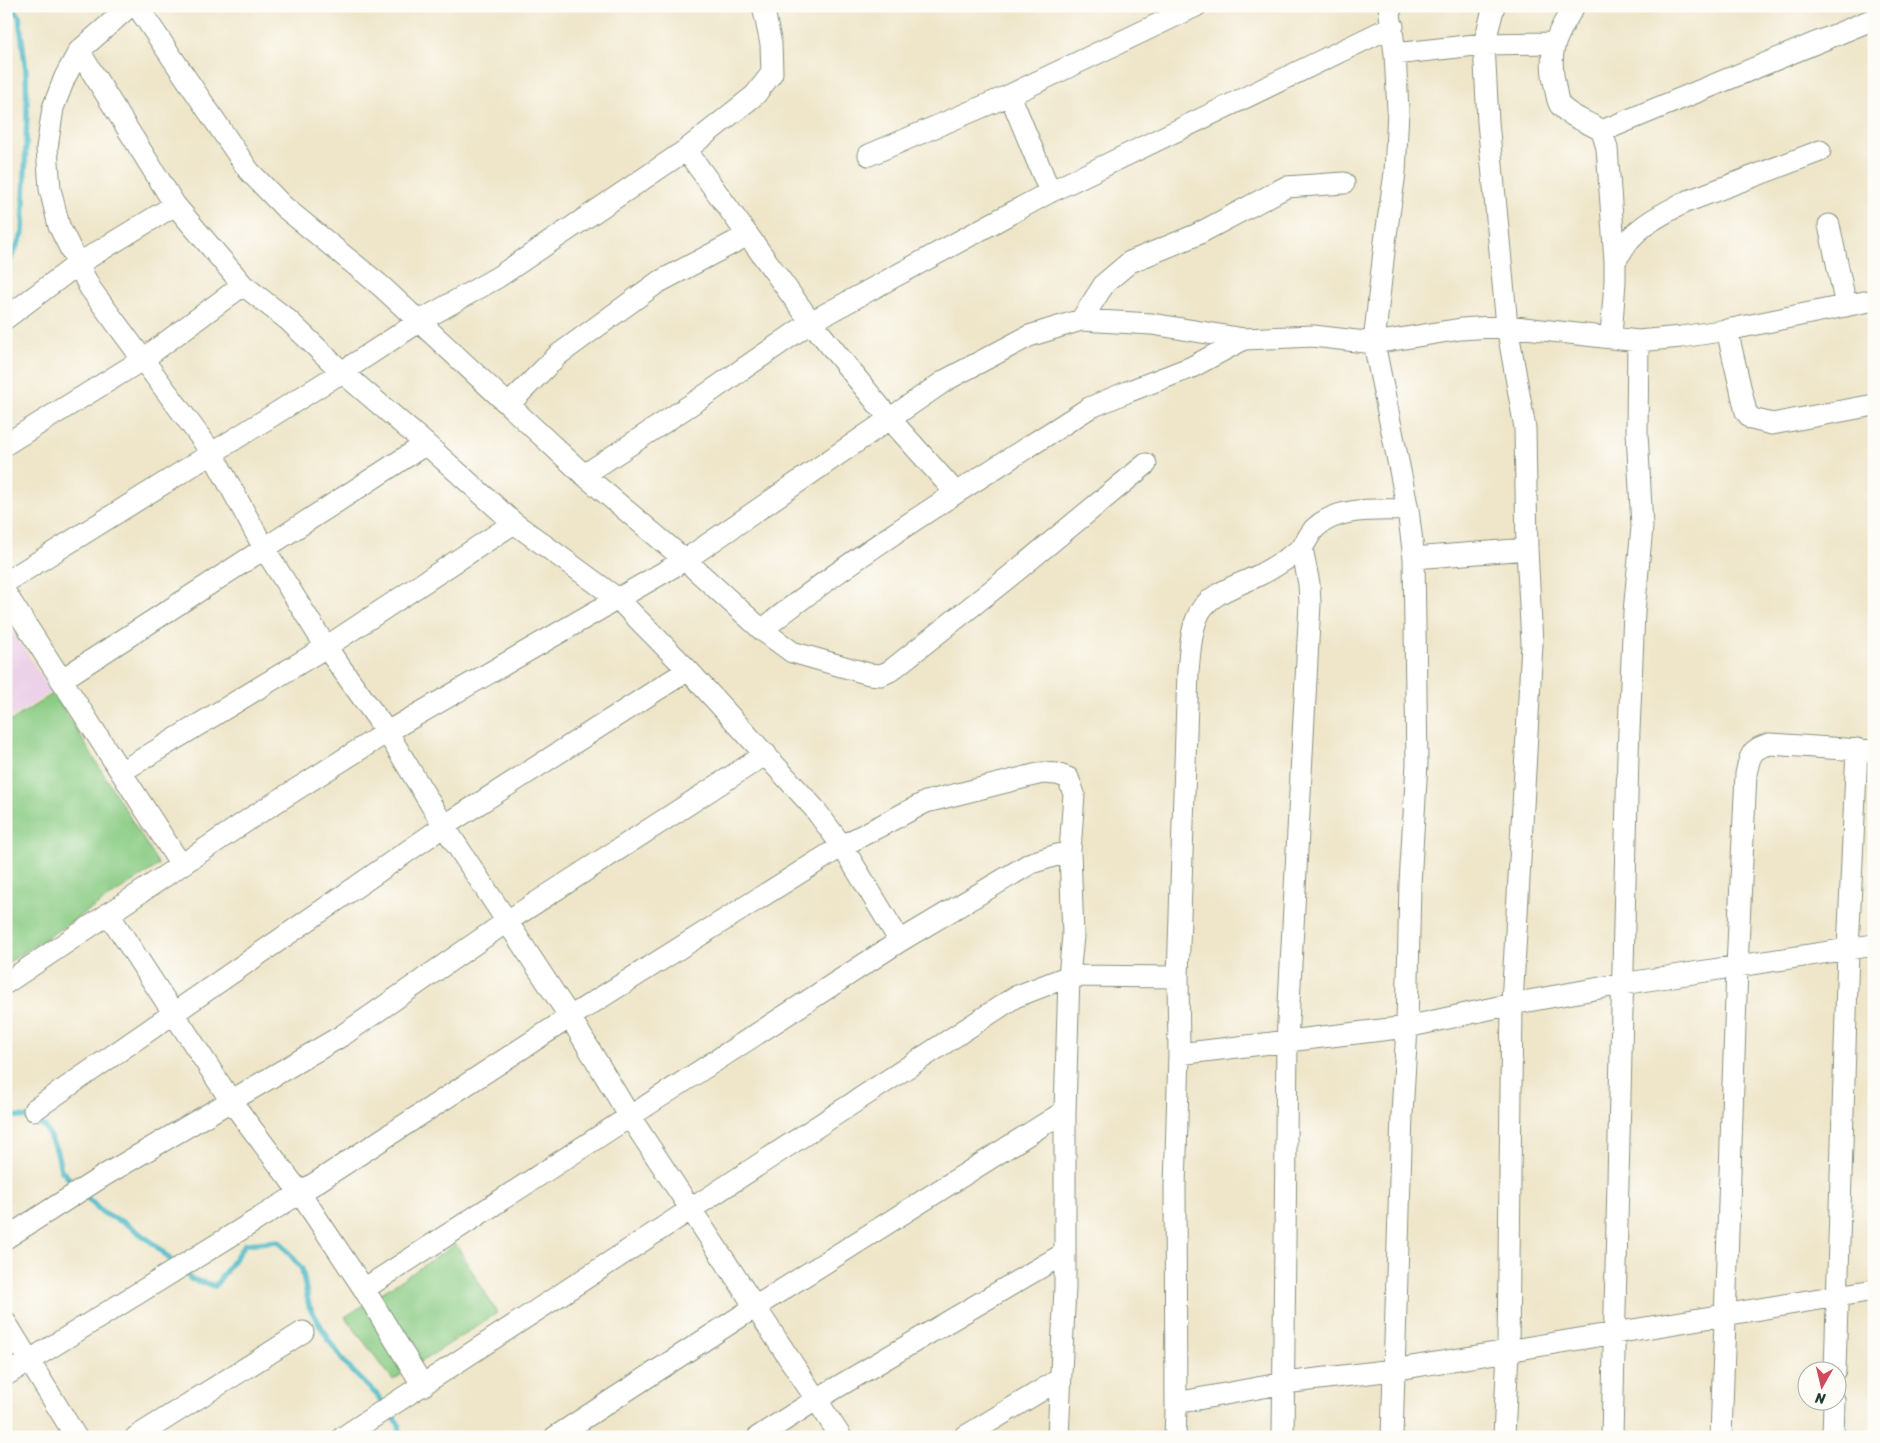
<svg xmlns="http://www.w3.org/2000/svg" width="1880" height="1443" font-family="Sriracha,sans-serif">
<rect width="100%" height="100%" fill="#fdfcf7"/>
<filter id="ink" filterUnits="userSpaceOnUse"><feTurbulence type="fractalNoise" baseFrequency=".02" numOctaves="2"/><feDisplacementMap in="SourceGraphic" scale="10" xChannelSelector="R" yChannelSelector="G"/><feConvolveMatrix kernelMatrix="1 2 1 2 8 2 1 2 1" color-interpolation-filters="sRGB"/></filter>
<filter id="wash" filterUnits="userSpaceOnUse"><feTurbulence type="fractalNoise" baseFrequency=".0096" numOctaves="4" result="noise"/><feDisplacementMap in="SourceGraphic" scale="20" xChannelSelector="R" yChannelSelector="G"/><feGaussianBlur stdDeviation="1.12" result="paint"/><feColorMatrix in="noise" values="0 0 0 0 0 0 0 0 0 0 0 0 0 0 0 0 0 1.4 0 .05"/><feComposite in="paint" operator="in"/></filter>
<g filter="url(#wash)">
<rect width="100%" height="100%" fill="#efe6ca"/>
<path fill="#ecd1e9" d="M6,621L51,692L6,721Z"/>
<path fill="#8acc84" stroke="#54845c" d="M54,693L159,865L6,964V724Z
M456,1244L497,1313L393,1380L345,1317Z"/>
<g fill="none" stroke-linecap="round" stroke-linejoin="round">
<path stroke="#4dbac7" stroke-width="5.5" d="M6,269L23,233L27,112L26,71L19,16L12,6
M6,1115L29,1118L45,1127L57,1152L61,1170L77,1187
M83,1194L103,1213L127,1224L154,1244L176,1265
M183,1271L191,1279L215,1286L245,1244L279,1241L302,1269L309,1306L330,1342L348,1367L377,1395L384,1405
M390,1412L399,1425L401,1437"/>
</g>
</g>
<g filter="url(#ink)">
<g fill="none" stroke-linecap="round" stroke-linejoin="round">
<defs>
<path id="minor" d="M130,6L79,51L65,77L53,108L47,148L50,189L59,226L90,288L212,453L264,548L326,647L387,732L444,826L570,1017L630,1117L841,1437
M137,6L249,171L284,207L381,286L584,475L685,560L762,630L792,652L869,674L881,675L890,671L1010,576L1146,464
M1389,6L1395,54L1398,110L1395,173L1385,242L1374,343L1408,510L1414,558L1417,763L1410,884L1407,1027L1402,1114L1392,1437
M1494,6L1484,44L1488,122L1507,326L1525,428L1527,549L1532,644L1512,1004L1508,1350L1504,1437
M1574,6C1556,36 1547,51 1555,86C1556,92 1557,100 1560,105C1571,118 1589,122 1602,131L1607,148L1615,261V281L1611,337
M79,51L175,205L243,285L288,320L342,372L426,444L514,523L618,599L688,670L814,808L842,846L900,941
M1395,54L1484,44L1554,43
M1010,95L1050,192
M1602,131L1869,21
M686,150L811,322L889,418L956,493
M869,155L1010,95L1196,6
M1829,225L1846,306
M1615,261C1620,254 1625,245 1631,238C1645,222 1665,213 1683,203L1820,151
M6,318L78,264L175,205
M1081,320L1105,283L1130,262L1196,235L1286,187L1344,183
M1727,330L1874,300
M509,404L558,355L657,283L748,235
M6,444L142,360L243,285
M584,475L701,398L811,322L1050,192L1393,26
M1414,558L1527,549
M6,582L342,372L420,321L498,277L686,150L755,95L772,73L771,44L763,6
M6,594L181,865
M762,630C865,547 979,479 1089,408L1127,392L1192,367L1244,339
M61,680L426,444
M121,772L326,647L514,523
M108,913L231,1101L300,1193L364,1289L900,941L1031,863L1070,851
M6,983L254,816L387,732L685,560L946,380L1029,336L1081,320L1152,324L1244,339L1313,336L1374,343L1461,329L1507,326L1638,341L1681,337L1727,330L1746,412L1752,419L1772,424L1874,405
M1179,1054L1407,1027L1512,1004L1622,984L1874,945
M34,1110L444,826L688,670
M6,1238L105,1175L343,1035L506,922L766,754
M364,1289L423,1386
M6,1323L76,1437
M1835,1370L1848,950L1857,749
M6,1375L300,1193L570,1017L842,846L926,802L1042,773L1057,774L1068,778L1074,794L1070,851L1073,936L1069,976L1065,1111V1287L1058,1437
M1176,1403L1285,1383L1393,1370L1874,1290
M136,1437L303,1332
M343,1437L1015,997L1069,976L1178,977
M555,1437L755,1307L1065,1111
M758,1437L817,1399L1065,1253
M964,1437L1060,1379
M1175,1437L1176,1409L1175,1187L1179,1054L1178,977L1188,671C1190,654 1190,635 1197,618C1206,592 1242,585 1263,573C1277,566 1289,557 1302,548
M1283,1437L1287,1041L1310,603L1309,584L1302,548C1306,542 1310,533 1315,528C1338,506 1379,510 1408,510
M1612,1437L1628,754L1634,612L1642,527L1637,432L1638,341
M1721,1437L1737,967L1746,774C1750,756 1750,749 1770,744L1874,751
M1833,1437L1834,1400"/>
</defs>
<use href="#minor" stroke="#87927f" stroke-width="23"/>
<use href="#minor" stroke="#fff" stroke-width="21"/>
</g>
</g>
<rect width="1880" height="1443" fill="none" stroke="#fdfcf7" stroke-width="25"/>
<g transform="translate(1822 1386) rotate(188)"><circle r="24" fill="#fdfcf7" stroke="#a4b0a9"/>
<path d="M0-4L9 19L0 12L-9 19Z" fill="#d1495b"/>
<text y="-8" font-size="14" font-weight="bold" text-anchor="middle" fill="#1f3d34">N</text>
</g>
</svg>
